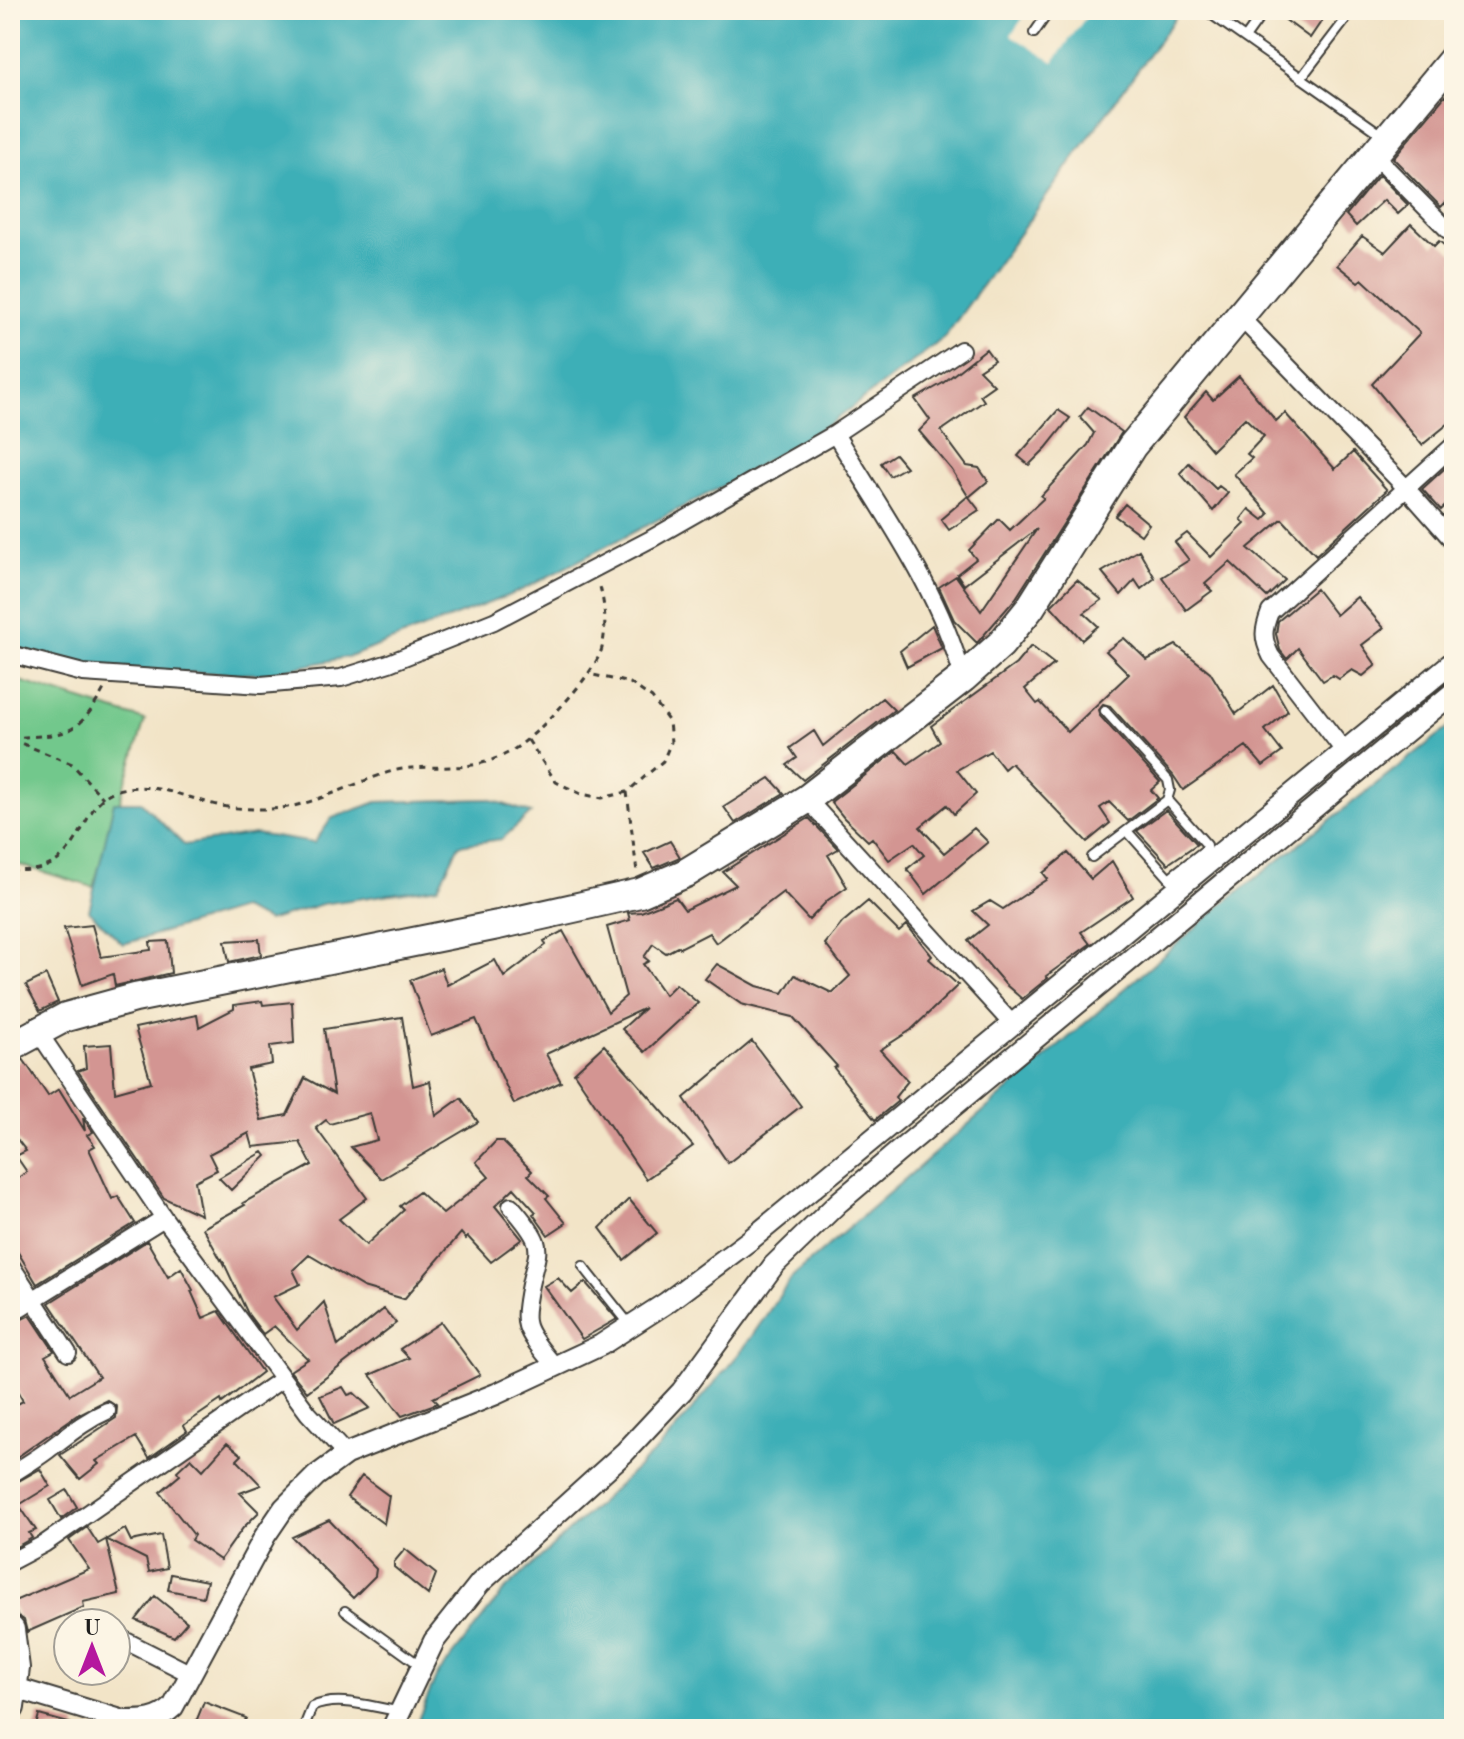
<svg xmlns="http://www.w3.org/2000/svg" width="1464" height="1739" font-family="'Old Standard TT',serif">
<rect width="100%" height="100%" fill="#fcf5e5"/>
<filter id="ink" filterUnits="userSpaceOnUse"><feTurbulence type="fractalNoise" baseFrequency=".0125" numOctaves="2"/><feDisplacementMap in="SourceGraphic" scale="16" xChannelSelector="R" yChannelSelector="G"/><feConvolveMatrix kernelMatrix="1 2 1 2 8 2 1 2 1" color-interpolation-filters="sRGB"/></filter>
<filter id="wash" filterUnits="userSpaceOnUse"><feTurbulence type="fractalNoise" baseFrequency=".006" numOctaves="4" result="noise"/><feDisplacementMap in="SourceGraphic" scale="32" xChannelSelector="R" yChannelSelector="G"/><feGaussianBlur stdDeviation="1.8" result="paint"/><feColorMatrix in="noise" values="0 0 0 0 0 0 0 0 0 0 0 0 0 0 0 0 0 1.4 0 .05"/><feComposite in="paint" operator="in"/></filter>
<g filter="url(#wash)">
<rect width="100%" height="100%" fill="#f2e4c7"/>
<path fill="#72c88c" stroke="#477254" stroke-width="2" d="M10,678L145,720L93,887L10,862Z"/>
<path fill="#3eafb7" stroke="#2d666a" stroke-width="2" d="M10,10H1181L944,338L831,423L721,487L520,591L352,656L266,674L91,671L10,647Z
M1454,723V1729H414L436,1677L504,1591L664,1443L743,1349L793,1276L1225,902Z
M488,799L531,813L502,839L459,845L438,887L322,904L268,921L241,909L123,944L89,911L114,802H141L184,845L255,834L314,843L332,818L377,802Z"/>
<path fill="#f2e4c7" d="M1029,10H1091L1053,62L1011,35Z"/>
<g id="blocks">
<path fill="#d39592" d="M1272,10H1329L1310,38Z
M1445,96L1454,105V219L1445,203L1441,207L1393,158Z
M1379,175L1408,205L1398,214L1384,200L1356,226L1346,215Z
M1411,224L1434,246L1439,241L1454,253V419L1422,445L1372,384L1420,333L1362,279L1358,282L1337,265L1362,236L1385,252Z
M986,349L994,360L979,370L994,385L980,395L984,401L941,431L967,466L979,468L988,481L969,497L979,510L949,530L941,519L968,496L952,470L919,431L930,420L915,399L943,383Z
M1239,376L1276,421L1285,413L1335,469L1353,452L1387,490L1316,555L1282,519L1248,548L1285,580L1267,597L1230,562L1205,584L1212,591L1186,610L1162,577L1189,560L1175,542L1187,533L1211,557L1245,524L1241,519L1249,509L1263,520L1269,514L1234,474L1252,458L1247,454L1264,436L1245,418L1212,450L1184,417L1206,392L1213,400Z
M1088,407L1122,432L1016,598L977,643L954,620L939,587L956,576L981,611L1037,529L964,585L957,574L976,559L969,550L999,519L1010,530L1044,498L1041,496L1088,445L1094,433L1080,417Z
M1058,410L1070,418L1046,448L1029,465L1018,456Z
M895,454L906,467L890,476L881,463Z
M1454,460V498L1441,510L1422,489Z
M1189,463L1216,489L1219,486L1228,493L1213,511L1180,473Z
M1125,504L1149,524L1141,535L1115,516Z
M1139,550L1155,578L1141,589L1135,580L1121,595L1102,572Z
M1077,580L1102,600L1084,613L1098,626L1082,640L1051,606Z
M1316,589L1336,615L1357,597L1384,628L1362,645L1376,665L1363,676L1352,670L1339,679L1333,675L1323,681L1298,648L1287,659L1280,650L1276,634L1278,621Z
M932,625L942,648L907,667L900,651Z
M1124,638L1147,660L1176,645L1210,672L1236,714L1273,685L1288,711L1265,730L1282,752L1263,766L1246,746L1183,790L1173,775L1110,706L1103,704L1098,710L1100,716L1160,782L1151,790L1158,798L1128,821L1109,802L1100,808L1110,823L1087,842L1011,763L1004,769L990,751L957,770L976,794L954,814L947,805L920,827L944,853L974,828L988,842L926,894L907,869L924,855L914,843L889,860L872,838L868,841L844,818L831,802L896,751L908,764L940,742L931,726L1016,664L1031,646L1054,664L1025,689L1037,704L1040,702L1068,732L1129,674L1106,651Z
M882,698L894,710L803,780L787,765L797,758L790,748L814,731L823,746Z
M770,778L784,793L735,823L724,807Z
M1166,810L1197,844L1168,864L1137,831Z
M809,818L838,849L828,855L847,887L828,900L809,920L783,892L716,943L709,933L680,948L679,946L666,953L653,944L644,957L649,961L643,964L665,995L676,984L698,1003L645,1052L622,1029L645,1008L546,1054L561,1082L514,1104L476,1019L431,1036L410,980L441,968L447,985L495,960L504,977L546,945L544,941L563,931L608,1012L626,996L607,927L630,920L628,913L641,912L676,898L685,910L736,885L723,872Z
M670,841L680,857L654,868L644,853Z
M1068,853L1091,879L1112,861L1133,897L1081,932L1090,944L1046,976L1048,978L1022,999L1005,984L968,941L988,925L973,911L990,901L1003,909L1048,879L1043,873Z
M868,901L899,932L907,925L932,956L929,959L958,985L911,1030L880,1050L908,1081L895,1097L898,1101L875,1120L834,1068L837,1066L793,1017L741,1004L705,979L717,964L757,986L783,993L795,975L832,993L850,976L825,944L842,923Z
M92,925L101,957L151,950L150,942L168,941L171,973L115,986L113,974L82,985L64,928Z
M259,939L261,955L229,962L225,941Z
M46,975L58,1002L40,1011L26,985Z
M262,1001L263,1005L292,1002L294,1043L270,1046L272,1064L248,1069L261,1120L287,1115L305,1078L334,1094L324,1029L402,1017L413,1086L430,1081L436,1116L461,1098L478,1122L382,1179L351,1147L377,1140L370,1113L330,1124L326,1120L316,1128L367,1198L339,1219L366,1245L404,1210L400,1206L419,1192L443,1214L489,1177L476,1162L496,1141H502L532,1171L528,1175L549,1196L546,1198L566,1223L548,1235L533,1214L536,1212L514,1188L495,1206L522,1239L491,1262L468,1237L466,1239L461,1233L404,1299L363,1287L309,1255L293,1270L300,1284L273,1297L297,1330L324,1302L338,1346L384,1309L396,1323L307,1392L290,1371L308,1359L274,1326L263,1334L248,1314L222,1259L221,1260L203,1228L245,1205L243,1203L312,1165L300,1142L253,1147L249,1133L209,1154L217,1170L195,1181L201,1215L164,1198L78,1071L86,1068L84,1046L111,1044L115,1092L151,1082L135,1028L197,1015L199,1027L234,1009V1005Z
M752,1041L801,1106L728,1163L684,1098Z
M604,1045L693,1146L646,1179L574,1073Z
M23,1059L48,1096L59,1089L85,1131L83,1118L93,1132L87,1135L95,1146L89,1149L112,1199L118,1196L135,1223L37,1284L10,1239V1183L27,1172L16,1156L26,1151L10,1130V1067Z
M263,1152L266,1156L231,1190L219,1178Z
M629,1199L657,1233L624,1260L600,1228Z
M147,1241L168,1277L181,1268L193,1290L191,1291L203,1318L219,1311L262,1372L222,1403L221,1400L184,1425L187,1431L149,1458L136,1437L96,1461L99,1464L80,1479L60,1455L116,1418L117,1407L107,1400L77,1415L10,1462V1408L23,1401L10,1378V1325L30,1315L54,1351L45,1356L70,1395L99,1377L49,1303Z
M558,1278L572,1293L585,1282L617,1319L582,1339L544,1286Z
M441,1322L480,1375L433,1398L438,1403L402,1416L370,1375L409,1358L400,1349Z
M343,1387L348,1395L354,1393L370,1408L334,1424L320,1396Z
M227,1443L242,1455L237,1460L261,1485L240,1493L259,1512L243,1528L220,1560L191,1540L194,1535L160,1492L180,1475L177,1471L191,1458L203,1470Z
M40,1469L50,1486L19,1505L36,1530L29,1533L32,1538L16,1547L10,1540V1486Z
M362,1476L389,1496L384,1524L347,1497Z
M67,1490L77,1507L61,1519L50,1500Z
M329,1520L376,1569L375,1576L353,1598L292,1537Z
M87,1527L98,1544L125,1529L131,1541L161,1535L167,1568L149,1572L146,1559L106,1539L119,1594L83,1602L84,1607L27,1632L24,1620L17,1615L12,1602L89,1569L69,1540Z
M405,1549L436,1574L428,1595L394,1567V1562Z
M171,1574L207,1581L203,1597L168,1590Z
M155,1596L187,1622L174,1637L136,1620Z
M204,1702L246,1718L242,1729H193Z
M39,1715L76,1725V1729H35Z"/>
</g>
</g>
<g filter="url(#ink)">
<use href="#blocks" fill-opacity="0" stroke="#3c3a36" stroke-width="2"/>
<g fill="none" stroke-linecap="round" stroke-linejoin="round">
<defs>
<path id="service" d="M1205,10L1384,136
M1034,33L1050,10
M1245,38L1265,10
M1301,78L1353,10
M1167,800L1207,845L1206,849L1169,878
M1127,831L1170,879
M1092,857L1167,800L1170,790L1168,780L1105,711
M583,1266L630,1325
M345,1611L421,1666
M303,1729L312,1707C338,1695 371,1707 398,1711"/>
<path id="minor" d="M1373,154L1454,236
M1240,317L1407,489L1454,542
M835,434C882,512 939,589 963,678
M10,654L83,673L261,685L341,678L389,663L494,621L651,539L835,434L961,350
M1345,752L1271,656C1262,638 1263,630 1270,612L1454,445
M807,799L1013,1025
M37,1030L164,1218L308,1413L346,1454
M511,1206C552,1253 535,1246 527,1301C526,1309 524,1317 527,1326C531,1339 546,1355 555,1367
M10,1264L68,1353
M10,1314L164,1218
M10,1475C23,1467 36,1459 48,1450C67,1436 84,1421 107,1411
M10,1562L44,1544L282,1379
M116,1636L191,1674"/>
<path id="tertiary" d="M15,1688L124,1721C144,1721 158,1721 173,1707L265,1536L284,1508L316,1476L346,1454L496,1394L601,1345L666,1303L750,1240L1454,661
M392,1729L434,1641L480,1583L625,1452L682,1391L774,1265L839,1202L898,1152L1454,692"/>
<path id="trunk" d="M10,1047L66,1017L135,998L498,925L640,893L686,873L807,799L963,678L1001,644L1030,608L1132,446L1454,58
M10,1630L15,1668L10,1707"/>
</defs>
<use href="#service" stroke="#3c3a36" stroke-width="12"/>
<use href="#minor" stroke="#3c3a36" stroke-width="20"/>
<use href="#tertiary" stroke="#3c3a36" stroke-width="24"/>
<use href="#trunk" stroke="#3c3a36" stroke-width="32"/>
<path stroke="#3c3a36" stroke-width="3" stroke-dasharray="6 6" stroke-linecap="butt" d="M10,738C64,734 76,740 104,689
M11,739L72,764L103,798
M528,740L556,782L581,794L602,798L627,792L663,761L671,742L669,722L652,698L630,683L589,674
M627,792L637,872
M10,870C89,878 74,802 118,790C150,781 182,796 213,804C227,808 245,809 261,809C307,811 350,783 393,771C418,764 446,770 472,765C482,764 496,759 506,754C532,742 595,675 602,648C607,625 605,605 599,583"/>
<use href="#service" stroke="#fff" stroke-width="8"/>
<use href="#minor" stroke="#fff" stroke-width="16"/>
<use href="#tertiary" stroke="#fff" stroke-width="20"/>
<use href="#trunk" stroke="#fff" stroke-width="28"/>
</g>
</g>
<rect width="1464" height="1739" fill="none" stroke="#fcf5e5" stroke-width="40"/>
<g transform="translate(92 1647)"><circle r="38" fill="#fcf5e5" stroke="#a29e95" stroke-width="2"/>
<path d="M0-6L14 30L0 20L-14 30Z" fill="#b5179e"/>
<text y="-12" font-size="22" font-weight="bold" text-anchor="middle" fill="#1c1c1c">U</text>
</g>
</svg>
